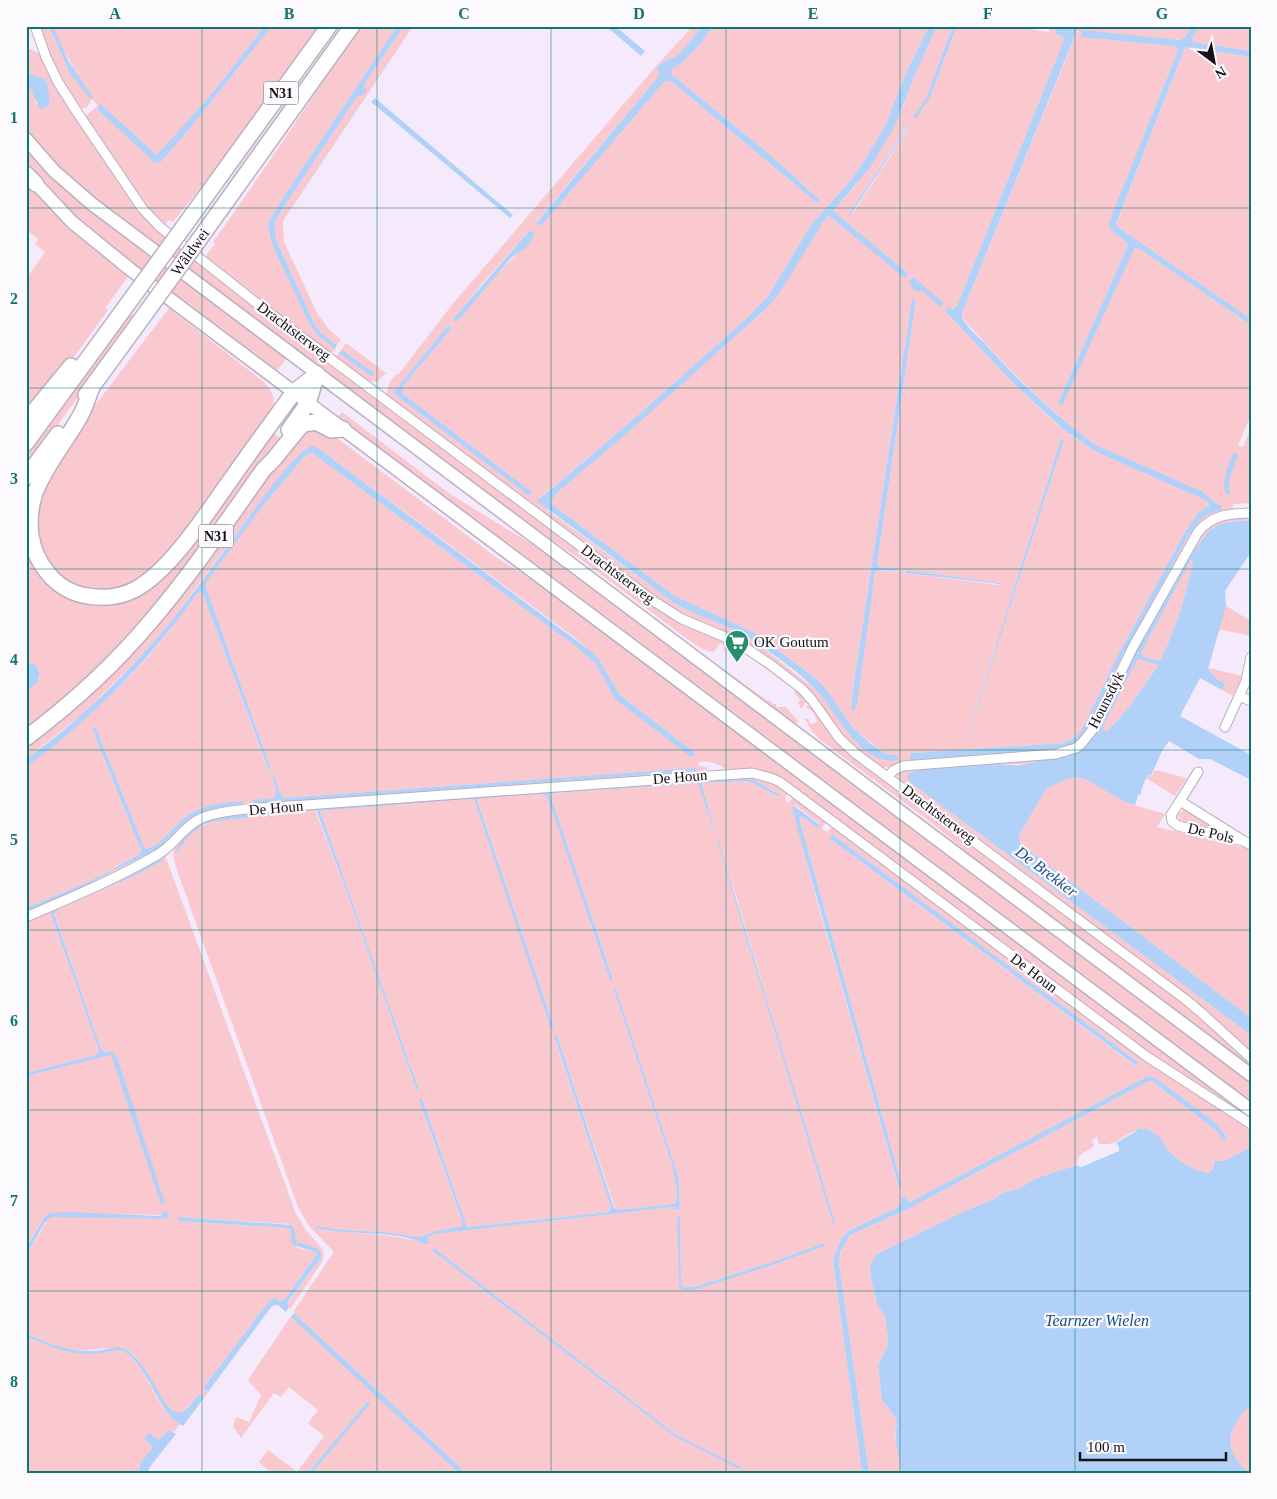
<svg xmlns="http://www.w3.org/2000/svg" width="1277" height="1499" font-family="'Times New Roman',serif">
<rect width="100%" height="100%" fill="#f4eafc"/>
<path fill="#f9c9cf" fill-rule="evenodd" d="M39,26H49L69,72L79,76L61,46L53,26H265L209,97L158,155H157L101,104L98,110L101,113L158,163H160L186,133L272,26H320L221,162L173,222L169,220L165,225L146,205L94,133L85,117L98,105L92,99L87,107L80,109C60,80 50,60 39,26Z
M362,26H397L284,196L269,221L268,227L273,247L310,325L317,335L335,349L331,354L204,258L215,244L213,242C264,171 311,98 362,26Z
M404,26H413L283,221L284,242L317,313L328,328L341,340L337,345L320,332L313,321L278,244C275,235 274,229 276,219L357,97L366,90L364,86L365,83Z
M693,26H703L678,55L660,64L657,69L659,72L658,77L536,222L540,226L664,82L671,81L817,203L820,200L768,153L671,74V70C689,59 701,42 714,26H929L906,73L885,126L864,161L850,181L811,225L768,296L747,318L628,424L541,497L547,510L674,603C699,618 728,624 752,639L816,690L874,756L894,754L884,753L854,729L829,693L818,680L755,633L675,596L553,505L551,501L558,492L769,306L827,215L829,216L864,244L909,274L833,211L856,185L901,112L914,77L937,26H953L926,98L915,118L930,97L957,26H1005L1049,32L1050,28L1039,26H1056L1055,34L1063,36L1064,40L957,306L945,311L1014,384L1063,430L1096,452L1205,500L1210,505L1198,513L1185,532L1119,653L1081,731L1077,736L1064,743L911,753L909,755L911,760L1033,751L1067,747L1088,728L1112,676L1187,538C1198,521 1201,515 1222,510L1214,501L1096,445C1046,409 1005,365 964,320L962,313L1066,59L1077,30L1068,26H1193L1185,37L1180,40L1082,31L1081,36L1174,46L1178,50L1154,109L1112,231L1125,239L1128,245L1058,403L1131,251L1133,249L1138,248L1251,325V415L1238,445L1243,447L1251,428V503L1233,504V510L1209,518L1086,736L1067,750L903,764L883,768L849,743L842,736L813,695L773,663L671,609L387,396L386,393L390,382L396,374L398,375L451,306L657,65ZM908,124L910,126L852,215L849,214ZM530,230L519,252L453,319L487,278ZM912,298L916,300L877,564L879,567L898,569V572L878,570L875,572L855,709L853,689ZM448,325L452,328L403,386L402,393L532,492L529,496L393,393ZM1061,439L1064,440L967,740L966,741ZM906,570L1000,583L999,585L905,573L904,572Z
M1200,26H1251V51L1193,42L1192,38Z
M1188,47L1251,57V319L1118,227L1116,225L1184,50Z
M31,49L40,54L54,84L73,114L140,211L158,232L661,611L734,645L752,656L791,685L790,687L745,653L742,654L731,646L726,652L723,649L724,646L720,643L714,652L704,650L691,642L583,561L496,502L96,201C80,187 37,152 30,134C23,117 26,97 26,79L34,93L36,104L49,105C50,96 48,89 45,79L32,75L26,69V51Z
M26,148L66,190L88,208L287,358L276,372L85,227L41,182L26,164Z
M26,182C57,217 92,246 129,275L105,308L108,310L79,350L26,417V279L45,252L35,244L38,239L26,230Z
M169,308L264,382C273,391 276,400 272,412L160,565L122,590L90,592L62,581L37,548V502L72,436Z
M129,313L136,318L26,468V454Z
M346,343L386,373L377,382L365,380L336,357ZM342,350L375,373L372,376L340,353Z
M342,412L450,494L548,554L1251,1082V1103L337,418Z
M312,428L330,433L497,558L523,574L580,613L1206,1083L1251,1117V1120L1173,1071L795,790L727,770C718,763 709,760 698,762V765L708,768L703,773L227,810L150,857L26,915V911L89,884L109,873L107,871L88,882L26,908V767C69,735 110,699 145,660C165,638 181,613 200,591L203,592L268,770H271L205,584L263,506L305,456L312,453L574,645L594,662L615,699L694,752L620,695L598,658L578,640L318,448L312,447L306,449L294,460L259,503L173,619L141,656L85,712L26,759V748L58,724L82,702L295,436ZM94,728H96L145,849C160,848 177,821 191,813C207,804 225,803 242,801L243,805L201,813L187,821L156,850L116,870L114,867L140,854L141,850L92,729ZM696,768L695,771L254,804L253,800L274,798L275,796L276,790L272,778L275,777L280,793L284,798Z
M271,432L280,438L175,583L96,673L26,734V688C37,687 42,679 39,669L26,662V489L39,471L28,509L50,580L130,598Z
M1251,515V520L1232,521L1203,537L1197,548H1193L1087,747L1078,753L1039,760L1027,764L958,765L911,783L1251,1035V1052L1132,954L898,778L896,774L898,771L1077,749L1193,543L1214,520Z
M1191,560L1193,563C1185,597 1176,629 1160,661L1144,657L1141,653Z
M1226,606L1251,621V636L1218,629Z
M1139,659L1158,664L1129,707L1108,731L1103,730V726L1137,660Z
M709,660H711L766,700L772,701V704H776V707H786L798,721L794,726L708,662Z
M1209,668L1242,676L1233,696L1222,690L1226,684L1217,679L1208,669Z
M793,686L809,701L850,753L1194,1011L1251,1063V1068L1014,891L933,824L819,739L811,730L805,719H808L811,724L817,722L814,713L806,707L808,704L806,702L801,709L798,702L800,701L798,696H796Z
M1155,770L1187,778L1175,796L1146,778L1149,775L1152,776Z
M743,775C760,775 774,781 787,792L785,800L788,803L794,797L826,821L822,829L827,832L833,826L1144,1059L1251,1127V1147L1224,1161L1215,1160L1213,1168L1209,1173C1193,1171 1166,1155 1162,1139L1148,1129L1138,1128C1135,1133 1132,1132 1127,1135C1115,1142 1114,1145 1099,1144L1097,1137L1092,1140L1094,1146C1086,1153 1078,1151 1077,1165L1037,1178L1018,1189L1002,1193L992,1200L967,1210L877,1254L870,1264L871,1278L877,1304L885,1316L888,1337L887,1348L878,1365L882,1400L895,1417L897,1425C892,1434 896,1440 898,1449C901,1456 901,1465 902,1473H869L839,1264L840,1254L850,1235L908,1209L1149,1081L1153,1082L1213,1128L1220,1135L1221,1140L1226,1139L1224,1133L1217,1124L1156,1078L1148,1076L912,1201L909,1202L905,1196L901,1198L900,1205L896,1208L848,1231L841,1239L833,1260L862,1473H464L459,1466L293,1312L334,1252L309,1226L298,1207L177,870C171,852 172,845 186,832C204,816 224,815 247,812ZM745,778L756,781L780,795L778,797L754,784L745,781L703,783L702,786L715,830L714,831L697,781ZM689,782V784L555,793L550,795L613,979L610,980L547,796L541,794L479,798L477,800L554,1026L552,1027L474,800L470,799L320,811L419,1090L417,1091L349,898L315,810L211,822L195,830L184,841L176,853L175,852L182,840L193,828L202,822L222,817L324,807ZM792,805H795L820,824L817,828L803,817L799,818L902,1186L899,1187L815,894ZM832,834L1138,1062L1135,1066L829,838ZM717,840L737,899L834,1224H833ZM615,987L677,1173L679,1185L680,1209L675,1210L674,1207L434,1234L428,1237L429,1243L426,1245C420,1241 413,1240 407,1239C377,1232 346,1234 316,1228L317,1226L346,1230L383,1232L419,1237L435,1231L461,1228L463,1224L419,1099L422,1098L467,1227L607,1212L611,1207L554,1037L557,1035L615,1208L619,1210L673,1204L676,1202L677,1191L672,1165L613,988ZM678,1217L680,1218L681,1283L684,1287H694L775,1261L824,1243L825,1246L776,1264L695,1290H682L679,1287V1284ZM435,1249L675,1434L740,1467V1469L674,1436L434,1252L432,1250Z
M1077,777L1085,779L1130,804L1165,814L1157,827L1251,849V1018L1022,845L1019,840V835L1047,788L1067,779Z
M1185,809L1211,824V827L1210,829L1180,821L1178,816L1179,813Z
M165,855L296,1214L306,1230L322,1249L324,1253L322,1262L290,1309L287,1304L321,1258V1253L296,1242L294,1227L289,1224L178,1217V1221L288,1228L291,1231V1241L298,1248L316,1252L317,1254L285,1299L280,1301L272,1298L270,1300L203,1388L208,1392L204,1398L199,1394L183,1413C161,1417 147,1362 130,1352C117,1344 92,1352 77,1350C59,1349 43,1340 26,1333V1256L48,1219L52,1217L70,1216L166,1219L162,1215L51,1213L42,1220L26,1248V1076L108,1055H111L113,1058L117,1057L101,1049L54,912L55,911H50L99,1050L96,1055L26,1073V919ZM163,858L164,860L136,875L66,906L137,872Z
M291,1316L456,1469L459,1473H312L369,1404L367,1402L308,1473H271L259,1462L268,1450L297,1472L324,1436L308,1423L318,1410L289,1387L281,1397L274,1393L241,1438L233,1427L236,1417L249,1422L261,1395L248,1380Z
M26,1336L46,1345L91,1354L120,1350C142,1357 152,1396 167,1413C170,1416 176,1419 180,1422V1424L174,1432L169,1430L159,1441L149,1433L144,1439L153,1447L141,1462L138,1473H26Z
M1251,1403V1473H1249C1220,1447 1228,1430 1251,1403Z"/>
<path fill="#b1d1f9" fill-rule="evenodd" d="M49,26H53L68,60L93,97L90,99L69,72Z
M265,26H272L186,133L160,163L154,162L98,110V105L101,104L157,155L158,154L209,97Z
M397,26H404L365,83L364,86L367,90L364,94L357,97L276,219C274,229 275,235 278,244L313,321L320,332L337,345L335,349L317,335L310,325L273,247L268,227L269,221L284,196Z
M606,26H615L645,51L641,56Z
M703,26H714C701,42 689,60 671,70V74L768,153L820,200L817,203L671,81L664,82L541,226L536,223L658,77L659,72L657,68L660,64L678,55Z
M929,26H937L914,77L895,126L869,169L833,211L909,274L905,278L829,216H827L782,289L769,306L633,428L558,492L551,501L553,505L675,596L755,633L818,680L829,693L854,729L870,743L884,753L898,756V760C860,767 837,711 815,689C797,670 773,655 752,639C728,624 699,618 674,603L537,501L628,424L747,318L768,296L811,225L850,181L864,161L885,126L906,73Z
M953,26H957L930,97L917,117L914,118L913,117L926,98Z
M1056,26H1068L1077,29L1076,33L962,313V317C967,328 979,337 987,346C1020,382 1056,416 1096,445L1201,491L1216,503L1221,505L1222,510C1201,515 1199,521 1187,538L1112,676L1088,728L1079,740L1067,747L1058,749L911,760L909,757L911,753L1064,743L1077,736L1081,731L1119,653L1185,532L1198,513L1210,505L1205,500L1096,452L1070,434L1066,432L1014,384L945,311L948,306L953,309L957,306L1064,40L1063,36L1055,34Z
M1193,26H1200L1192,38L1193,42L1251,51V57L1188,47L1184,50L1116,224L1118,227L1251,319V325L1138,248L1134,249L1062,406L1060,405L1058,403L1128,245C1123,235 1109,234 1109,222L1178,50L1174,46L1081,37L1082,30L1180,40L1185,37Z
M26,69L32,75L45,79C49,88 50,96 49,105L45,108L40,109L26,79Z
M375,98L513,215L510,218L371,102Z
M909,124L910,125L850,216L849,214Z
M530,230L535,234L528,246L511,258L457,322L453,319Z
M913,277L944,303L940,307L923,291H914L909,282Z
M912,298L916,300L877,564L879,567L898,569V571L878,570L875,572L857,705L854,711L851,709L853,689Z
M448,325L452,328L403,386L402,393L532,492L529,496L393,393Z
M342,350L375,373L372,377L339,353Z
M1061,439L1064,440L967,740L966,741Z
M312,446L318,448L592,652L598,658L620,695L694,752L695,755L691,757L615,699L594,662L574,645L312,453L305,456L263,506L205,584L271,770L269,771L202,591L197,594C149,660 93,719 26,767V759C81,720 129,672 172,620C201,584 228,545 256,507C267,493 296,451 312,446Z
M1236,453L1238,455L1229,480L1230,494L1226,495C1221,480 1227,469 1233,454Z
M1251,520V552L1225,591L1226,606L1208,669L1217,679L1226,684L1222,690L1200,678L1180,716L1251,755V780L1210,759H1199L1169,741L1162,751L1151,776L1148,775L1144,782L1140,795H1138L1135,805L1125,802L1085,779L1077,777L1067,779L1047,788L1019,835V840L1022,845L1251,1018V1035L911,783L907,777C915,763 975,763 992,764C1004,764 1015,767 1027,764C1032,763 1036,761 1042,760C1059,758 1079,757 1090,742L1139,644L1193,548H1197C1211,522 1223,522 1251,520ZM1191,560L1193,563C1185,597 1176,629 1160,661L1144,657L1141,653ZM1139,659L1158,665L1129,707L1108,731L1103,730V726L1137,660Z
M906,570L1000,583V584L905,573Z
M26,662L36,665L40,673L38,682L31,688L27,689Z
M94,728H96L145,849C160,848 176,822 190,814C205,804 224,803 242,801L243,805L201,813L187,821L156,850L115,870L114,868L140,854L141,850L92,729Z
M693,768H696L697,771L253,804L252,800L274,798L275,796L276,790L272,777H275L280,793L284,798Z
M745,778L756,781L780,795L779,797L754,784L745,781L703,783L702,786L715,831H714L697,781Z
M689,782L690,784L555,793L550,795L613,979L610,980L547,796L541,794L479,798L477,800L554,1027L551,1028L474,800L470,799L320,811L419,1090L417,1091L349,898L316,810L211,822L203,825L189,836L176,853L175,852L182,840L193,828L202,822L222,817L324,807Z
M793,805L820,825L817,828L803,817L799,818L902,1186L899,1187L799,835L792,807Z
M832,834L1138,1062L1136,1066L829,838Z
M718,840L819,1170L835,1224H833L717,841Z
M163,858L164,860L136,875L65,906V905L137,872Z
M108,871L109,873L72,892L26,911V908L88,882Z
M57,908L58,910L54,913L101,1049L105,1052H112L117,1057L165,1203L161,1204L111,1055L26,1076V1073L96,1055L99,1050L50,911Z
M615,987L677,1173L679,1185L680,1209L675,1210L674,1207L434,1234L428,1237L429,1243L426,1245C407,1233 370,1234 348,1232C337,1232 326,1230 316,1228V1226L346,1230L383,1232L419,1237L435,1231L461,1227L463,1223L419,1099L422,1098L467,1227L608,1212L611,1207L554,1036L557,1035L614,1208L619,1210L673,1204L676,1202L677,1191L672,1165L613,988Z
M1148,1076L1156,1078L1217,1124L1224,1133L1226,1139L1221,1140L1220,1135L1213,1128L1153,1082L1149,1081L908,1209L850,1235L840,1253L839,1264L869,1473H862L833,1260L841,1239L848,1231L896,1208L900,1205L901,1198L905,1196L909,1202L912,1201Z
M1138,1128L1148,1129L1162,1139C1166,1155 1193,1171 1209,1173L1213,1168L1215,1160L1224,1161L1251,1147V1403C1228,1430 1220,1447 1249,1473H902C900,1461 892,1434 897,1425L895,1417L882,1400L878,1365L887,1348L888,1337L885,1316L877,1304L871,1278L870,1264L877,1254L967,1210L992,1200L1002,1193L1018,1189L1037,1178L1077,1165L1080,1167L1084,1166L1119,1151V1147L1116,1143L1135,1132Z
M70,1212L160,1216L163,1212H167L168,1216L166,1219L52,1217L45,1222L26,1256V1248L45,1216L51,1213Z
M178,1217L292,1225L295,1230L296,1242L317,1248L321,1253V1258L287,1303L289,1307L286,1312L278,1305L272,1306L208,1392L203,1388L270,1300L274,1298L280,1301L285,1299L317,1254L316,1252L293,1245L291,1241V1231L288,1228L178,1221Z
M677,1217H680L681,1283L684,1287H694L775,1261L824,1243L825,1246L776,1264L695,1290H682L679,1287V1284Z
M434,1248L675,1434L741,1467L739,1469L674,1436L434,1252L432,1250Z
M294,1313L459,1466L464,1473H459L291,1317Z
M26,1333C47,1343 68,1352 92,1351C101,1351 111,1348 120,1347C139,1352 156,1388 166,1404C182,1423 188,1407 199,1394L204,1398L183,1426C178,1423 170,1417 166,1411C154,1395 140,1356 120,1350C110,1351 101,1354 92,1354C68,1355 47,1346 26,1336Z
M367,1402L370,1404L312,1473H308Z
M169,1430L176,1434L149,1468L148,1473H138L141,1462L153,1447L144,1439L149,1433L159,1440Z"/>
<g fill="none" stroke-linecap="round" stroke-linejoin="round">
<defs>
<path id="street" d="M35,26L46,57L58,82L77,112L142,208L160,227L255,302L655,602L682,619L737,642L771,665L802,689L812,700L839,738L855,753L1185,999L1205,1016L1251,1058
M1239,696L1251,701
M1225,727L1246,681L1251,657
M888,776L894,770L903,766L1056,754L1076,748L1082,743L1093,729L1133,647L1198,532C1213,514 1229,514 1251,513
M1180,801L1198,772
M1244,841L1178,826L1172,821L1171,815L1180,801L1244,841L1251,845
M26,917C70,898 116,879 157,855C175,845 184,825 204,817C230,808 277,807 306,805L752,773L771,778L780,782L1146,1056L1251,1124"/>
<path id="primary" d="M26,139L54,171L92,204L1251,1075
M30,177L72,222L131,270L1251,1110"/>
<path id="highway" d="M26,174L36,184
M182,229L329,26
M198,241L352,26
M92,387C88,397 85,409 79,418C65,443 45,466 35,493C26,520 29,550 47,572C57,585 72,594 88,596C105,599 121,597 136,589C172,569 208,511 232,478C252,449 273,421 294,392L317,374
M86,395L140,321
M26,421L71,366
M289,430L308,403L317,374
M26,443L124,309
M26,477L58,434
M26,738C70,705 115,664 151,621C192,573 227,521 264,469L274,459L300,427L304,424L316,422L331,430L343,429"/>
</defs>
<use href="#street" stroke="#bab0c1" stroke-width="11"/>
<use href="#primary" stroke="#bab0c1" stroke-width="15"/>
<use href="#highway" stroke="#bab0c1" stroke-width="18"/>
<use href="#street" stroke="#fff" stroke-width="9"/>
<use href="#primary" stroke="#fff" stroke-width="12"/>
<use href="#highway" stroke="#fff" stroke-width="15"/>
<defs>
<path id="highway-bridge" d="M124,309L182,229
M140,321L198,241"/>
</defs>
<use href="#highway-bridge" stroke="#bab0c1" stroke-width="18" stroke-linecap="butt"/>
<use href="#highway-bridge" stroke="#fff" stroke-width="15"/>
</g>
<path fill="none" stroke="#0f766e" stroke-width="1" stroke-opacity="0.55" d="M202,26V1473M377,26V1473M551,26V1473M726,26V1473M900,26V1473M1075,26V1473M26,208H1251M26,388H1251M26,569H1251M26,750H1251M26,930H1251M26,1110H1251M26,1291H1251"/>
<defs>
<symbol id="supermarket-pin" viewBox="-11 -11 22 30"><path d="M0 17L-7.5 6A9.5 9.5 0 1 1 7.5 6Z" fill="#268e6b" stroke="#fdfafe"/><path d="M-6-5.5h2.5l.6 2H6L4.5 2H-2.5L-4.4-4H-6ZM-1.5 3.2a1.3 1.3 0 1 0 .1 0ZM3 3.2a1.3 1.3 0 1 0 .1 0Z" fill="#fff"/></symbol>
</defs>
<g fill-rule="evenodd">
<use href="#supermarket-pin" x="723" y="628" width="28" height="38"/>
</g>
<g text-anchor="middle" stroke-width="4.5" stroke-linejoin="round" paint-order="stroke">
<g fill="#fdfafe" stroke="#5a575c" stroke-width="1">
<rect x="263.5" y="81.5" width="35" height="23" rx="4"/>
<rect x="198.5" y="524.5" width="35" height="23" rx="4"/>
</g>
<g font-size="14" font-weight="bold" fill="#141117">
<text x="281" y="98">N31</text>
<text x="216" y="541">N31</text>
</g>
<g font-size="15" fill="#141117" stroke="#fdfafe">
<text transform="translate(190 252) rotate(-54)" y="5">Wâldwei</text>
<text transform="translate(294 331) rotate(37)" y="5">Drachtsterweg</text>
<text transform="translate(618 574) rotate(37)" y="5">Drachtsterweg</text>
<text transform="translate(1106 700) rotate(-63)" y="5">Hounsdyk</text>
<text transform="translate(680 777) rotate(-5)" y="5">De Houn</text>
<text transform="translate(276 808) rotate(-5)" y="5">De Houn</text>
<text transform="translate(939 814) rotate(37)" y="5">Drachtsterweg</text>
<text transform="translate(1211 833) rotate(13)" y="5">De Pols</text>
<text transform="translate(1034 973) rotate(37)" y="5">De Houn</text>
</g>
<g font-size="15" fill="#141117" stroke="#fdfafe" text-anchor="start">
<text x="754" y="647">OK Goutum</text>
</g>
<g font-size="16" font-style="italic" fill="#154d87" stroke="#fdfafe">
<text transform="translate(1047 871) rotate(37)" y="6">De Brekker</text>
<text x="1097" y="1326">Tearnzer Wielen</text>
</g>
</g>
<rect width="1277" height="1499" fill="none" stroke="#fdfafe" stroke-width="55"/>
<g transform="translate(1214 62) rotate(148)" stroke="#fdfafe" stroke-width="4" paint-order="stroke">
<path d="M0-4L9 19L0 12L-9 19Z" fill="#141117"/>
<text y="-8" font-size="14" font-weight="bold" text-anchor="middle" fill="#141117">N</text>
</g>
<path d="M1080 1452v8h146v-8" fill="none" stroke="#141117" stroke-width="2.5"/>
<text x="1087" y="1452" font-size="15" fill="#141117" stroke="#fdfafe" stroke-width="4" paint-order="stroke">100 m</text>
<rect x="28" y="28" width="1222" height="1444" fill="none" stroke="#0f766e" stroke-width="2"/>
<g font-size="16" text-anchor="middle" font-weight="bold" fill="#0f766e">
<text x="115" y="19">A</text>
<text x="289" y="19">B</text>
<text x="464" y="19">C</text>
<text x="639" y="19">D</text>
<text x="813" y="19">E</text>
<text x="988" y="19">F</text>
<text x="1162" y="19">G</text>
<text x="14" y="123">1</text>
<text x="14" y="304">2</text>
<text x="14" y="484">3</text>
<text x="14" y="665">4</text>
<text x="14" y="845">5</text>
<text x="14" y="1026">6</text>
<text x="14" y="1206">7</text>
<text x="14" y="1387">8</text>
</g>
</svg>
